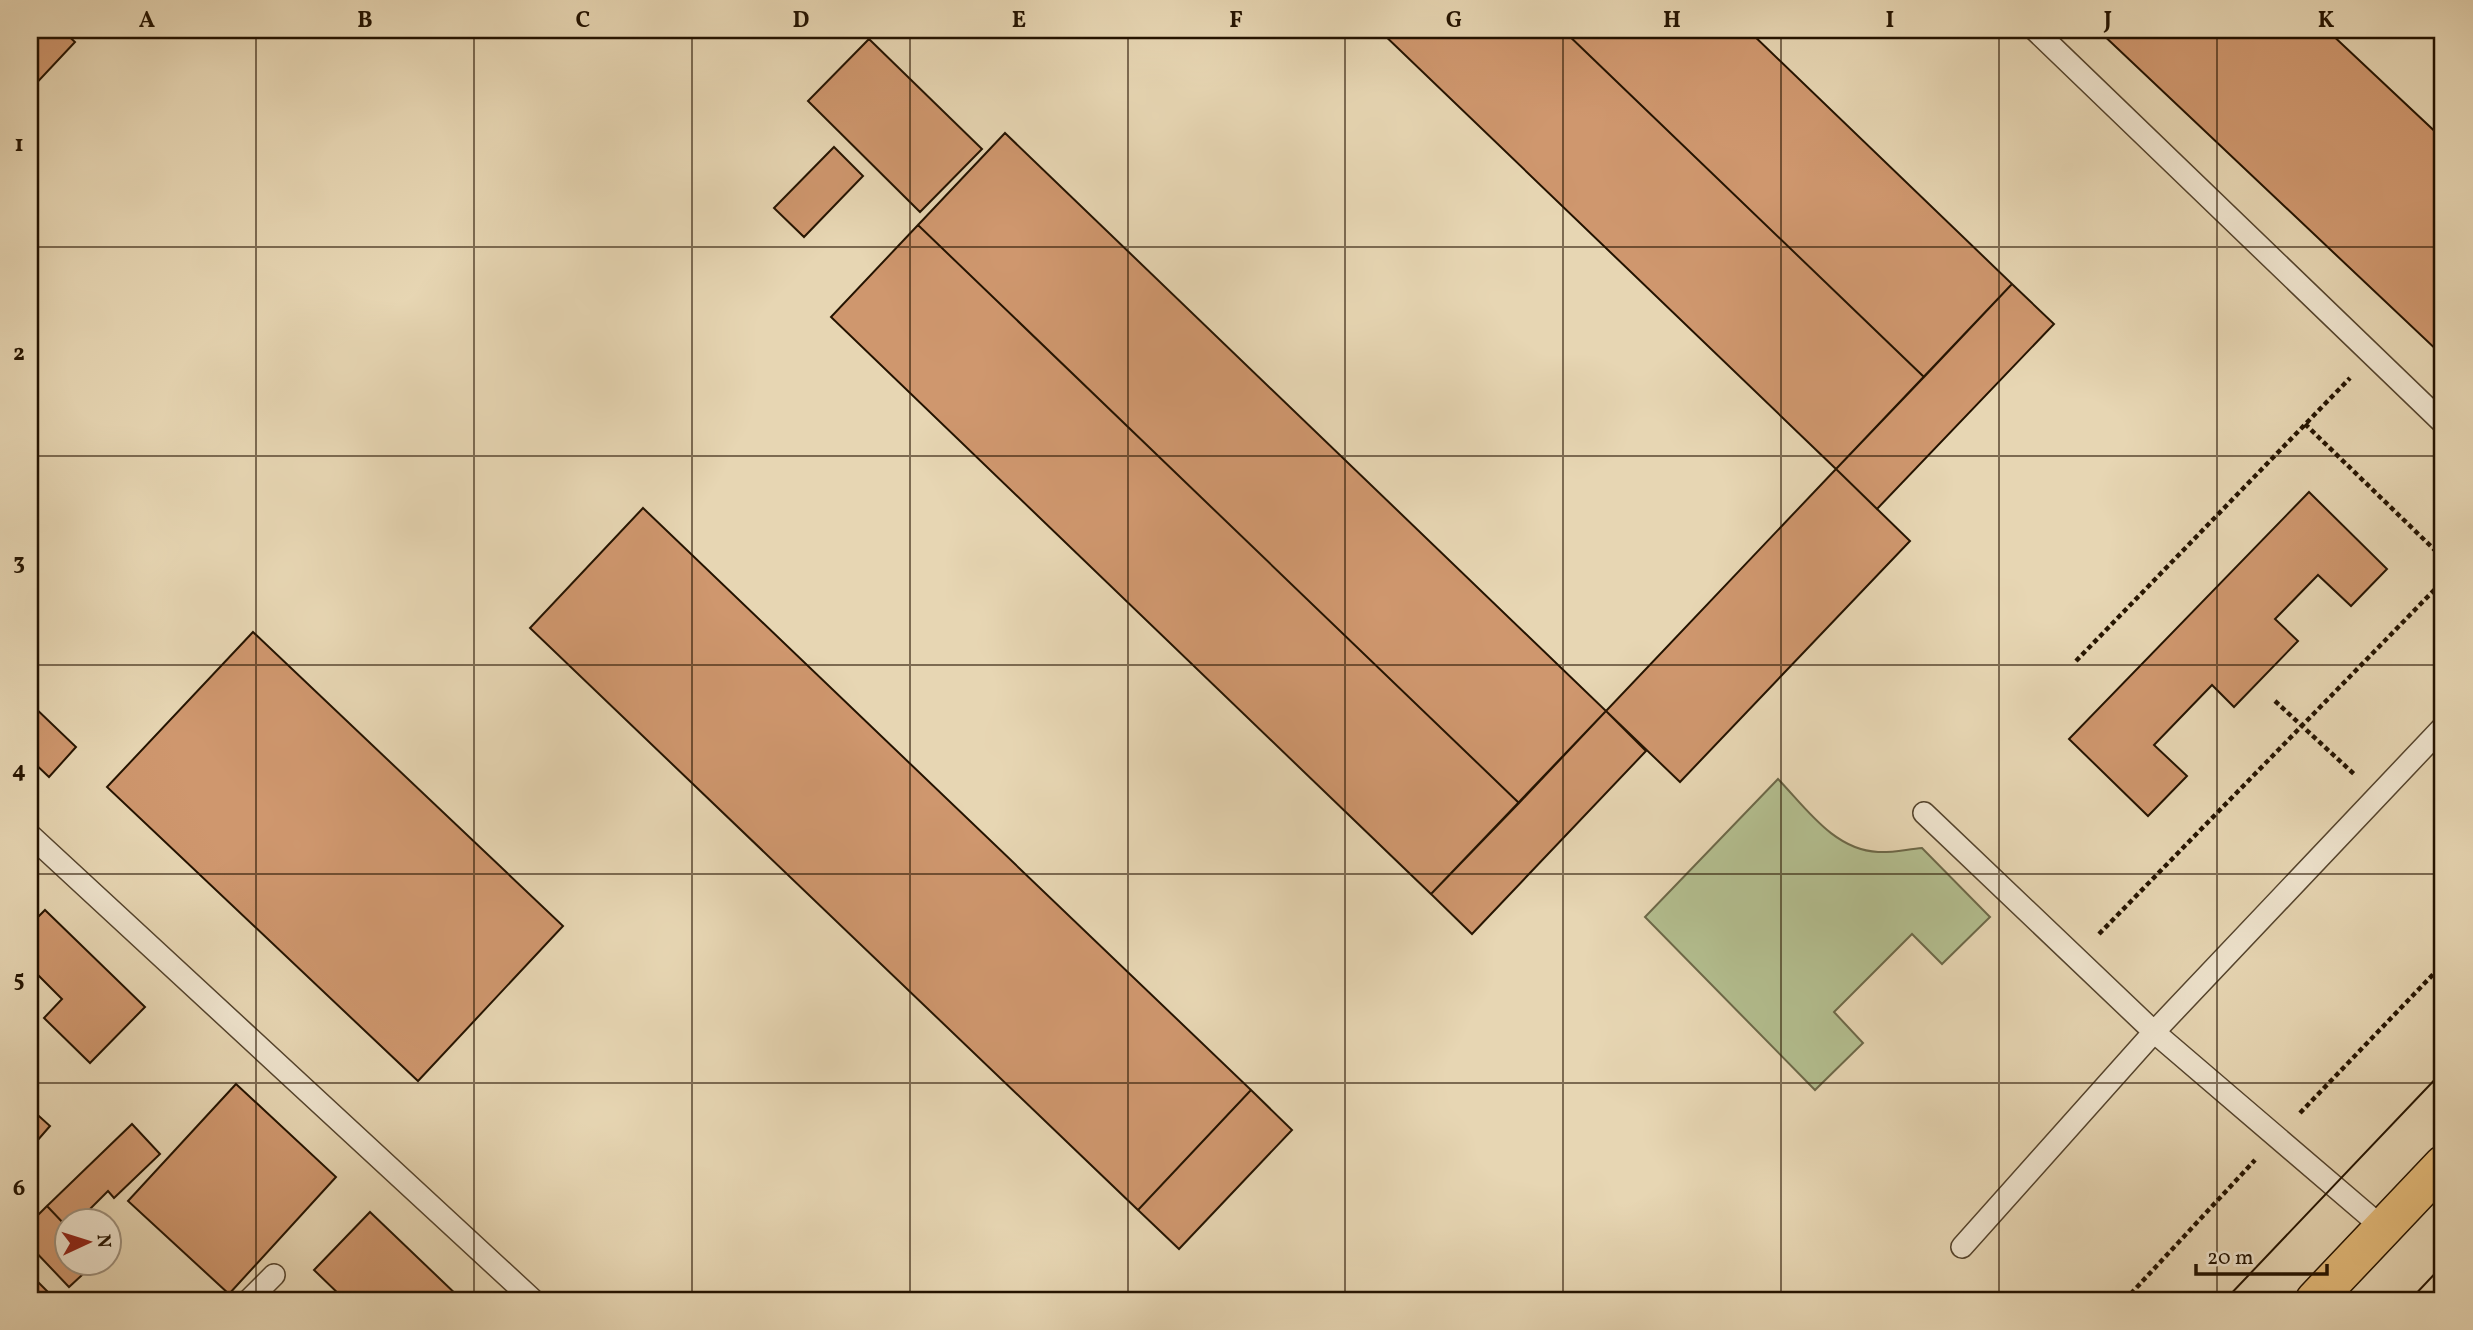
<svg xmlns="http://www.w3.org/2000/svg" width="2473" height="1330" font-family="Vollkorn,serif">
<rect width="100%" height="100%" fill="#e7d6b3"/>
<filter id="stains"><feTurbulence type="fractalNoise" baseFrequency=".00286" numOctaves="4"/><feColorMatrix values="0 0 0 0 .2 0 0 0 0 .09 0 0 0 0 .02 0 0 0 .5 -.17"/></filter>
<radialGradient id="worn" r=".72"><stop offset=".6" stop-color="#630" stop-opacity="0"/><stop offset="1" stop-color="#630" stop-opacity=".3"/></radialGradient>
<path fill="#b3be8f" stroke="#6c6848" stroke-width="2" d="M1778,779C1806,808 1834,850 1878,852C1892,853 1908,849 1922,848L1990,917L1942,964L1912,934L1834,1012L1863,1043L1815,1090L1645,917Z"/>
<path fill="#cf976e" stroke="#241300" stroke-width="2" d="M30,30H62L75,42L30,90Z
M1379,30H1563L1924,377L1836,469Z
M1563,30H1748L2012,284L1924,377Z
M2098,30H2327L2443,139V356Z
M869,39L982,149L920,212L808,101Z
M1005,133L1606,711L1519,803L918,225Z
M834,147L863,176L804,237L774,208Z
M918,225L1519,803L1431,894L831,317Z
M2012,284L2054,324L1877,509L1836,469Z
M1836,469L1910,541L1680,782L1606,711Z
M2309,492L2387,569L2351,606L2318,575L2275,619L2298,641L2234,707L2212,685L2154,745L2187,776L2148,816L2069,739Z
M643,508L1251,1090L1138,1210L530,628Z
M253,632L563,926L418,1081L107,787Z
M30,703L76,747L49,777L30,759Z
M1606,711L1646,751L1472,934L1431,894Z
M45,910L145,1007L90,1063L44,1018L62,999L30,967V925Z
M236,1084L336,1177L229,1294L128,1201Z
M1251,1090L1292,1130L1179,1249L1138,1210Z
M30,1108L50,1126L30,1149Z
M132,1124L160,1154L114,1198L108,1191L77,1222H66V1226L47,1206Z
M47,1206L66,1226V1264H94L69,1287L30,1246V1223Z
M370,1212L462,1300H345L314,1270Z
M35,1279L56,1300H30V1285Z"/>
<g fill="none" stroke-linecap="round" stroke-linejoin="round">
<defs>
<path id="lane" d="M2035,30L2443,423
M1924,813L2154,1032L2383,1228
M30,835L533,1300
M1962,1247L2154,1032L2443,727
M249,1300L274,1275"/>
<path id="primary" d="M2315,1300L2443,1165"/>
</defs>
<use href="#lane" stroke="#55442d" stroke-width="24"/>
<use href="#primary" stroke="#241300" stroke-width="41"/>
<path stroke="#241300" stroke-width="4.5" stroke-dasharray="5 3.5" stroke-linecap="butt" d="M2305,424L2443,558
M2076,661L2350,378
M2275,701L2354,774
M2099,934L2443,581
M2300,1113L2443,964
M2125,1300L2255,1160"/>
<use href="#lane" stroke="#efe4ce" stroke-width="21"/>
<use href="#primary" stroke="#e4bb7a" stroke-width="38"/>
<path stroke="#241300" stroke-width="2" d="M2225,1300L2443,1071
M2410,1300L2443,1265"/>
</g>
<path fill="none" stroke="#241300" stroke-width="2" stroke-opacity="0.55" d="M256,30V1300M474,30V1300M692,30V1300M910,30V1300M1128,30V1300M1345,30V1300M1563,30V1300M1781,30V1300M1999,30V1300M2217,30V1300M30,247H2443M30,456H2443M30,665H2443M30,874H2443M30,1083H2443"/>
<rect width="2473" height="1330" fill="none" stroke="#e7d6b3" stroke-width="77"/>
<g transform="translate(88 1242) rotate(86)"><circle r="33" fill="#efe4ce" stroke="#9e907c" stroke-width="2"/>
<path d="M0-5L12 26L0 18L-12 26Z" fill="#8f2418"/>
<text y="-10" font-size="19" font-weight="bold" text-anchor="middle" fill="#241300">N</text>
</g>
<path d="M2196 1264v10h131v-10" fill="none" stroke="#241300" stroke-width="3.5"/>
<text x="2207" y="1264" font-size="21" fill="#241300" stroke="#efe4ce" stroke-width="5" paint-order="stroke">20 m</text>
<rect x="38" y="38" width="2396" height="1254" fill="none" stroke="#241300" stroke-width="2.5"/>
<g font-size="23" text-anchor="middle" font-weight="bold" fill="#241300">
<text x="147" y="27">A</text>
<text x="365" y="27">B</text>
<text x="583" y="27">C</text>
<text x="801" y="27">D</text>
<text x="1019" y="27">E</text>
<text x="1236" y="27">F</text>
<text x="1454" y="27">G</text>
<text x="1672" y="27">H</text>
<text x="1890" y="27">I</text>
<text x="2108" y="27">J</text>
<text x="2326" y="27">K</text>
<text x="19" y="151">1</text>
<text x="19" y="360">2</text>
<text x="19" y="569">3</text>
<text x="19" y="777">4</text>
<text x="19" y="986">5</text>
<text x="19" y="1195">6</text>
</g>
<rect width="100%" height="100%" filter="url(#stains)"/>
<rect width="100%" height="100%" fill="url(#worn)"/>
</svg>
